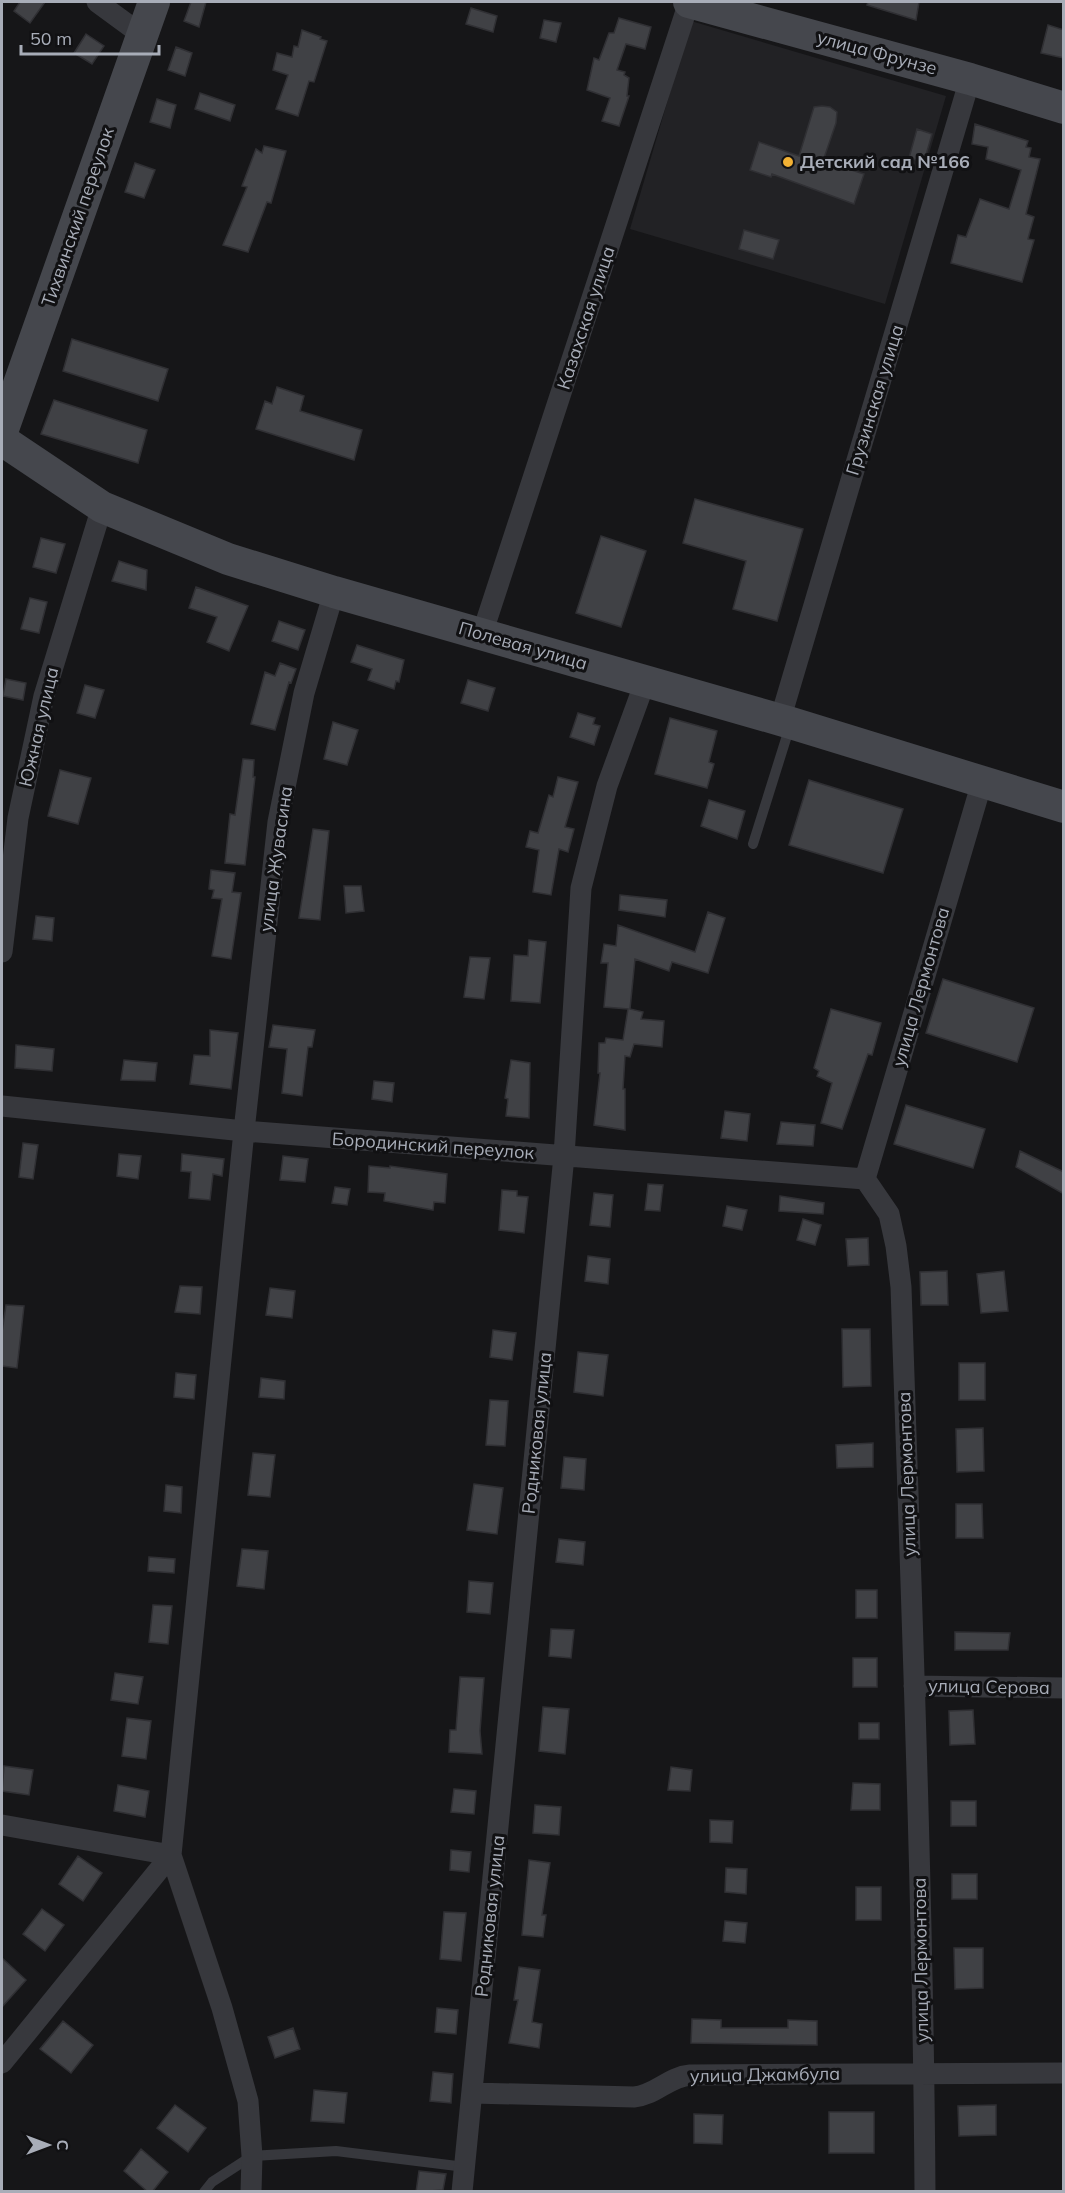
<svg xmlns="http://www.w3.org/2000/svg" width="1065" height="2193" font-family="Mulish,sans-serif">
<rect width="100%" height="100%" fill="#161618"/>
<path fill="#222225" d="M691,21L946,96L885,304L630,229Z"/>
<path fill="#404145" stroke="#303034" stroke-width="1.5" d="M20,2H45L30,23L14,11Z
M191,2H206L199,27L184,21Z
M868,2H919L916,20L867,5Z
M471,8L497,16L493,32L466,24Z
M619,18L651,27L645,49L626,44L617,70L625,72L624,75L629,78L627,96H629L619,126L602,121L610,98L587,90L594,58L599,60L609,33H614Z
M544,20L561,23L556,42L540,38Z
M1048,25L1064,30V58L1041,53Z
M302,30L321,37L320,39L327,41L314,82L309,81L298,116L276,109L288,75L273,70L277,53L292,57L294,46L298,47Z
M86,34L104,46L92,64L74,53Z
M176,47L192,53L185,76L168,70Z
M200,93L235,105L230,121L195,109Z
M157,99L176,105L170,128L150,122Z
M822,106L830,107L837,112L836,123L823,161L864,174L854,204L772,174L771,177L750,170L759,142L799,156L814,107Z
M975,124L1028,141L1026,147L1031,148L1029,157L1040,159L1026,214L1034,217L1028,239L1034,240L1022,282L951,263L958,235L966,237L980,199L1009,209L1021,170L986,159L988,147L972,144Z
M917,129L932,134L924,162L909,158Z
M264,146L286,151L271,203L267,202L248,252L223,245L247,187L242,186L256,149L262,153Z
M135,163L155,170L144,198L125,192Z
M744,230L779,240L773,259L739,249Z
M72,339L168,369L158,401L63,371Z
M277,387L304,396L300,411L362,430L354,460L256,429L265,401L272,404Z
M54,400L147,430L138,463L41,434Z
M695,499L803,529L777,621L733,609L746,561L683,543Z
M601,536L646,551L621,627L576,613Z
M41,538L65,544L56,573L33,567Z
M119,561L147,570L146,590L112,581Z
M196,587L248,606L229,651L207,642L217,617L189,608Z
M30,598L47,602L39,633L21,629Z
M279,621L305,630L298,650L272,641Z
M357,645L404,660L399,682L396,681L394,689L368,680L372,669L351,662Z
M280,663L296,669L291,683L289,682L275,730L251,724L265,672L275,676Z
M6,679L26,683L23,700L3,696Z
M468,680L495,688L488,711L461,703Z
M85,685L104,690L95,718L77,713Z
M578,713L595,718L593,724L600,726L594,745L570,737Z
M670,718L717,731L709,762L714,764L707,788L655,774Z
M333,722L358,730L347,765L324,759Z
M243,759L254,760L253,777H255L245,865L225,863L230,814L235,815Z
M60,770L91,778L78,824L48,816Z
M558,777L578,782L565,827L574,829L568,852L559,849L551,895L533,892L539,850L526,847L530,831L538,833L549,795L553,797Z
M809,780L903,809L883,873L789,845Z
M709,800L745,811L737,839L701,826Z
M313,829L329,831L320,920L299,918Z
M211,870L235,873L232,892L241,893L231,959L212,956L222,899L212,898L214,890L209,889Z
M344,886H361L364,911L346,913Z
M620,895L667,900L665,917L619,910Z
M708,912L725,918L708,973L672,962L669,971L635,959L630,1009L643,1012L641,1019L664,1021L662,1047L634,1044L630,1057L625,1056L623,1089H625V1130L594,1125L600,1073H598L599,1043H605L606,1038L623,1040L628,1009L604,1007L608,963H601L604,944L616,946L618,925L695,952Z
M36,916L54,918L52,941L33,939Z
M529,940L546,942L540,1003L511,1001L514,955L528,956Z
M470,957L490,958L484,999L464,997Z
M943,979L1034,1008L1017,1062L926,1033Z
M831,1009L881,1023L872,1055L868,1054L842,1129L821,1123L832,1083L817,1076L819,1071L814,1068Z
M273,1025L315,1030L312,1047H308L302,1096L282,1093L287,1049L269,1047Z
M210,1030L238,1033L231,1089L190,1084L194,1055L210,1056Z
M16,1045L54,1049L52,1071L15,1068Z
M124,1060L157,1063L155,1081L121,1080Z
M511,1060L530,1063L529,1118L506,1116L508,1099L505,1098Z
M374,1081L394,1083L392,1102L372,1099Z
M906,1105L985,1129L973,1168L894,1144Z
M725,1111L750,1114L747,1141L721,1138Z
M781,1122L815,1125L813,1146L777,1144Z
M23,1143L38,1145L33,1179L19,1177Z
M1020,1151L1064,1172V1194L1016,1167Z
M119,1154L141,1156L138,1179L117,1176Z
M182,1154L224,1159L222,1176L213,1174L210,1200L189,1198L191,1172L181,1171Z
M283,1156L308,1159L305,1182L280,1180Z
M369,1166L390,1168V1166L447,1174L445,1203L434,1202L433,1210L384,1201L385,1193L368,1192Z
M648,1184L663,1185L660,1211L645,1210Z
M335,1187L350,1189L347,1205L332,1203Z
M502,1190L517,1191V1196L528,1197L524,1233L499,1230Z
M594,1193L613,1195L610,1227L590,1225Z
M780,1196L824,1203L823,1214L779,1211Z
M727,1206L747,1210L742,1230L723,1226Z
M803,1219L821,1225L815,1245L797,1240Z
M868,1238L869,1265L848,1266L846,1239Z
M588,1256L610,1259L608,1284L585,1281Z
M947,1271L948,1305H921L920,1272Z
M1004,1271L1008,1311L981,1313L977,1274Z
M180,1286L202,1287L200,1314L175,1312Z
M270,1288L295,1291L292,1318L266,1315Z
M6,1305L24,1306L17,1368L2,1366V1332Z
M842,1329H870L871,1386L843,1387Z
M493,1330L516,1333L512,1360L490,1357Z
M578,1352L608,1355L603,1396L574,1392Z
M959,1363H985V1400H959Z
M176,1373L196,1375L194,1399L174,1397Z
M261,1378L285,1381L284,1399L259,1397Z
M490,1400L508,1401L505,1446L486,1445Z
M983,1428L984,1471L957,1472L956,1429Z
M873,1443V1467L837,1468L836,1445Z
M253,1453L275,1455L270,1497L248,1495Z
M564,1457L586,1459L584,1490L561,1488Z
M474,1484L503,1488L497,1534L467,1530Z
M166,1485L182,1487L181,1513L164,1511Z
M956,1504H982L983,1538H956Z
M559,1539L585,1542L583,1565L556,1562Z
M242,1549L268,1551L264,1589L237,1586Z
M149,1557L175,1559L174,1573L148,1571Z
M469,1581L493,1583L490,1614L467,1612Z
M856,1590H877V1618H856Z
M153,1605L172,1606L168,1644L149,1642Z
M551,1629L574,1630L571,1658L549,1656Z
M955,1632L1010,1633L1008,1650H955Z
M853,1658H877V1687H853Z
M115,1673L143,1677L138,1704L111,1700Z
M460,1677L484,1678L480,1731L482,1754L449,1752L450,1730H456Z
M543,1707L569,1709L565,1754L539,1751Z
M973,1710L975,1744L950,1745L949,1711Z
M127,1718L151,1721L146,1759L122,1756Z
M859,1723H879V1739H859Z
M4,1766L33,1770L29,1795L2,1791Z
M671,1767L692,1770L690,1791L668,1790Z
M853,1783L880,1784V1810H851Z
M118,1785L149,1791L145,1817L114,1811Z
M454,1789L476,1791L474,1814L451,1812Z
M951,1801H976V1826H951Z
M535,1805L561,1807L559,1835L533,1833Z
M710,1820L733,1821L732,1843L710,1842Z
M451,1850L471,1852L469,1872L450,1870Z
M78,1856L102,1873L83,1901L59,1884Z
M529,1860L550,1863L542,1915H546L543,1937L522,1935Z
M726,1868L747,1869L746,1894L725,1892Z
M952,1874H977V1899H952Z
M856,1887H881V1920H856Z
M42,1909L64,1925L45,1951L23,1934Z
M444,1912L466,1913L461,1961L440,1959Z
M725,1921L747,1923L745,1943L723,1941Z
M954,1948H983V1988L955,1989Z
M2,1958L26,1980L2,2007Z
M519,1967L540,1970L532,2022L542,2024L539,2048L509,2043L518,2000H514Z
M437,2008L458,2010L456,2034L435,2032Z
M692,2019L721,2020V2028H788V2020L817,2021V2045L691,2043Z
M63,2021L93,2045L71,2073L40,2049Z
M293,2028L300,2049L275,2058L268,2037Z
M433,2072L453,2074L451,2103L430,2101Z
M314,2090L347,2093L344,2123L311,2121Z
M175,2105L206,2128L188,2152L157,2128Z
M996,2105V2135L959,2136L958,2106Z
M829,2112H874V2153H829Z
M694,2114L723,2115L722,2144L694,2143Z
M141,2149L168,2172L152,2192H148L124,2171Z
M419,2171L446,2174L443,2190L416,2192Z"/>
<g fill="none" stroke-linecap="round" stroke-linejoin="round">
<path stroke="#37383d" stroke-width="10" d="M753,844L790,726
M204,2192L212,2182L252,2156L336,2151L465,2167"/>
<path stroke="#37383d" stroke-width="21" d="M97,2L142,35
M482,634L689,2
M780,720L970,79
M2,952L18,818L44,696L102,507
M2,1106L244,1131L865,1179
M914,1686L1064,1688
M2,1825L171,1855
M2,2063L171,1855
M473,2093L634,2097C656,2095 668,2077 690,2075L1064,2073
M251,2192L252,2156L248,2101L222,2008L171,1855L244,1131L278,822L304,693L334,592
M462,2192L564,1156L581,888L607,786L645,682
M925,2192C923,1890 911,1588 901,1287L896,1246L889,1214L865,1179L982,782"/>
<path stroke="#45474d" stroke-width="32" d="M689,2L970,79L1064,108
M2,432L154,2
M2,440L102,507L228,559L334,592L791,723L1064,807"/>
</g>
<circle fill="#f2b134" stroke="#111113" stroke-width="2" cx="788" cy="162" r="6"/>
<g text-anchor="middle" stroke-width="6" stroke-linejoin="round" paint-order="stroke">
<g font-size="18" fill="#a8adb8" stroke="#111113">
<text transform="translate(877 53) rotate(15)" y="6">улица Фрунзе</text>
<text transform="translate(78 217) rotate(-71)" y="6">Тихвинский переулок</text>
<text transform="translate(586 318) rotate(-72)" y="6">Казахская улица</text>
<text transform="translate(875 400) rotate(-73)" y="6">Грузинская улица</text>
<text transform="translate(523 646) rotate(16)" y="6">Полевая улица</text>
<text transform="translate(39 727) rotate(-77)" y="6">Южная улица</text>
<text transform="translate(276 859) rotate(-82)" y="6">улица Жувасина</text>
<text transform="translate(921 987) rotate(-74)" y="6">улица Лермонтова</text>
<text transform="translate(433 1146) rotate(4)" y="6">Бородинский переулок</text>
<text transform="translate(537 1433) rotate(-84)" y="6">Родниковая улица</text>
<text transform="translate(907 1474) rotate(-92)" y="6">улица Лермонтова</text>
<text transform="translate(989 1687) rotate(1)" y="6">улица Серова</text>
<text transform="translate(490 1916) rotate(-84)" y="6">Родниковая улица</text>
<text transform="translate(921 1960) rotate(-91)" y="6">улица Лермонтова</text>
<text transform="translate(765 2075) rotate(-1)" y="6">улица Джамбула</text>
</g>
<g font-size="18" font-weight="bold" fill="#a8adb8" stroke="#111113" text-anchor="start">
<text x="800" y="168">Детский сад №166</text>
</g>
</g>
<rect width="1065" height="2193" fill="none" stroke="#a8adb8" stroke-width="6"/>
<g transform="translate(48 2145) rotate(90)" stroke="#111113" stroke-width="4.5" paint-order="stroke">
<path d="M0-4.5L10 22L0 15L-10 22Z" fill="#a8adb8"/>
<text y="-9" font-size="16" font-weight="bold" text-anchor="middle" fill="#a8adb8">С</text>
</g>
<path d="M21 45v9h138v-9" fill="none" stroke="#a8adb8" stroke-width="3"/>
<text x="30" y="45" font-size="18" fill="#a8adb8" stroke="#111113" stroke-width="4.5" paint-order="stroke">50 m</text>
</svg>
